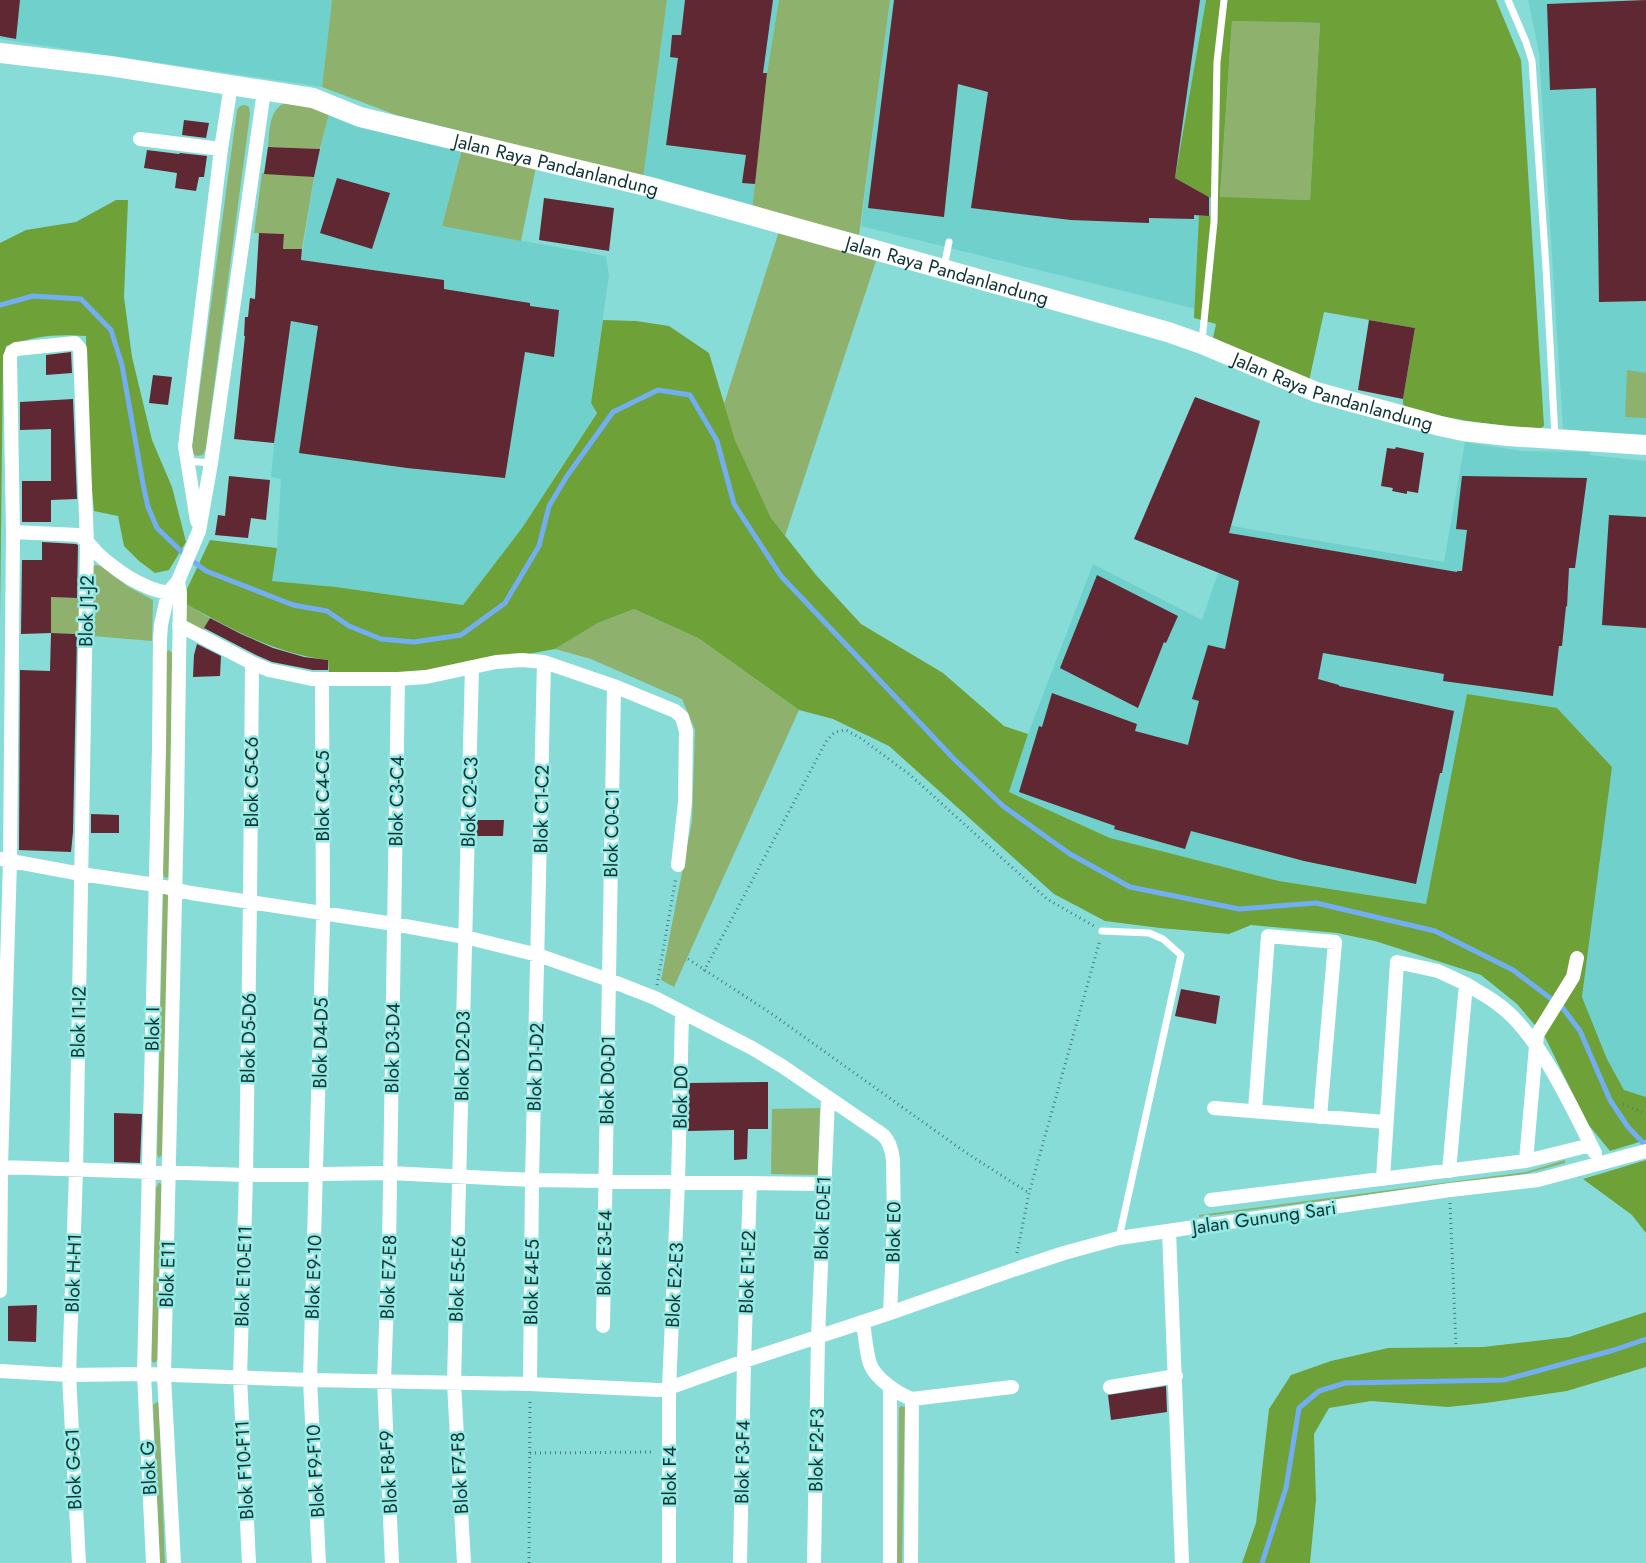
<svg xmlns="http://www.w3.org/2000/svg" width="1646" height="1563" font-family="Jost,sans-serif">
<rect width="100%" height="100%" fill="#88dcd8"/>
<path fill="#70d1cc" d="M0,0H332L322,87L0,39Z
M667,0H779L767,73L752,210L643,179Z
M890,0H1206L1175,178L1211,198L1210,216H1199L1196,309L861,226Z
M1528,0H1646V437L1563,429L1539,52Z
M329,114L462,149L442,226L606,256L609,275L591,403L597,412L522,528L463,605L336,587L272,581L277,548L281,479L271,477L276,425L314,177Z
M1465,442L1522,451L1590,452V455L1646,461V1097L1624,1090L1607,1059L1582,997L1612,767L1467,694L1426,904L1279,881L1110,838L1009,792L1028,734L1093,564L1202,620L1218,573L1231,525L1248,529L1444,562Z"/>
<path fill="#8eb26e" d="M332,0H667L643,179L484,137L396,115L322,87Z
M779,0H890L859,235L752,210L767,73Z
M1232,21L1320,23L1310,200L1220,198Z
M287,102L318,107L329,114L320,149L268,147C270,130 268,109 287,102Z
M245,105L249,107L250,114L206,448L203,455L196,456L192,452V446L237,110L240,106Z
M462,149L536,167L521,241L442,226Z
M262,173L314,177L302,249H283L284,234L254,233Z
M779,231L876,261L785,536L771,518L736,443L724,404Z
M1627,370L1646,373V418L1625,417Z
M96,565L104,567L127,586L153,600L152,641L92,636V567Z
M51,597L80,598L81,634L51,633Z
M186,604L210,618L203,631L184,621Z
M634,609L698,638L799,710L674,987L661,980L692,821L695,730L682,699L591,659L555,649L598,623Z
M169,650L172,653L169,877L165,878L163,874L165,653Z
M166,893L169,896L163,1154L159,1158L157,1154L163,899V895Z
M820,1108L818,1175L771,1174L772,1109Z
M1565,1160V1163L1525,1174L1199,1217V1215L1526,1172Z
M159,1183L162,1184L158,1360L154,1363L152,1362L151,1359L156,1188Z
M157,1402L159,1403V1406L165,1563H160L153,1405Z
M901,1406L905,1407L902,1563H897L899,1408Z"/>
<path fill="#6fa139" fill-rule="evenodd" d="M1206,0H1496L1521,60L1544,426L1539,429C1494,426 1449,419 1406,408L1403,404V399L1415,328L1324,312L1309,381L1213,338L1216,324L1194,318L1199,215L1210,216L1211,198L1175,178ZM1232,21L1320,23L1310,200L1220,197Z
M116,200H128L124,297L132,357L152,440L172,487L186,542L169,570L155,573L139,561L124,546L118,516L94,511L88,448L86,336C54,334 36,336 6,346L3,362L0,620V243L26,230L76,222Z
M603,320L636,321L669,326L709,353L735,440L771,518L816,575L861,624L943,673L1004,726L1028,734L1009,792L1110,838L1279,881L1426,904L1467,694L1557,708L1612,767L1582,997L1607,1059L1624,1090L1646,1097V1140L1610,1151L1587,1123L1545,1037L1517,1004L1481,975L1375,941L1337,933L1251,925L1229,934L1160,928L1105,921L1054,894L889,746L833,719L799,710L698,638L634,609L598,623L555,649L433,672L329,674L328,660C274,653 233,630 186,604L187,589L210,540L277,548L272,581L336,587L463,605L522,528L597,413L591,403Z
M1646,1160V1233L1632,1215L1583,1179Z
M1646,1312V1367L1567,1391L1486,1403L1448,1407L1371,1401L1329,1408L1314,1434L1316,1500L1310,1563H1242L1256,1523L1269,1409L1291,1375L1331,1361L1388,1348L1483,1347L1569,1337Z"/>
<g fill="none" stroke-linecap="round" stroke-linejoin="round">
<path stroke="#72aff2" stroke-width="5" d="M0,305L33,296L81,299L111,330L122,365L143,484L148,507L157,528L187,557L206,571L293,605L327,611L349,626L381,639L414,642L461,635L505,603L539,546L549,506L567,476L613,412L658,390L690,395L717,441L734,504L781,576L954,759L1003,806L1070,854L1130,887L1239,909L1316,903L1435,931L1513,970L1562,1007L1580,1031L1610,1100L1628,1127L1646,1146
M1262,1563L1286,1488L1299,1408L1319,1391L1345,1383L1504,1380L1614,1350L1646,1339"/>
</g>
<path fill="#602832" d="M0,0H20L16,39L0,36Z
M685,0H773L763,73H767L755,184L742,183L746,155L666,145L678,58L670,57L672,35H681Z
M894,0H1200L1175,178L1209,197V216L1194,215V219L1149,218V223L1071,220L971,208L988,92L958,84L944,217L868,208Z
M1646,0V301L1599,302L1596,88L1550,90L1547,4Z
M184,120L209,123L206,138L182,135Z
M268,147L320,149L314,177L264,174Z
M147,150L179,154L180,153L207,156L204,177H199L196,191L175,188L177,173L144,168Z
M337,178L390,193L372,249L320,233Z
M544,198L614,208L609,251L539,240Z
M259,233L284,234L283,249H302L301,260L444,280V289L530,303V306L559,310L554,357L525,352L505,478L407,468L299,453L318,326L291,321L274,443L234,439L245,336H244L245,317H248L250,298L255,299Z
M1369,320L1415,328L1403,399L1358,390Z
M71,352L72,373L46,375V355Z
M153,375L172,377L168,405L149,403Z
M1195,397L1260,421L1229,533L1457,572V571H1462L1467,530L1456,529L1462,476L1587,478L1575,568H1569L1567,607L1566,606L1562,646H1559L1553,696L1443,681L1444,674L1323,653L1318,679L1339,685V686L1454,711L1442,773H1440L1416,884L1304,861L1191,831L1185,849L1114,829L1115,826L1019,792L1039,726L1042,727L1052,693L1137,724L1135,731L1188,745L1199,701L1192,699L1208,645L1225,649L1239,581L1134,539Z
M73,399L77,499L51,500V522H22V481H51V429L20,430V402Z
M1396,447L1424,453L1418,493L1407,491V494L1392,491L1393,488L1381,486L1387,448L1395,449Z
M229,476L270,480L266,520L251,518L248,538L215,535L218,515L225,516Z
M1609,515L1646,517V628L1602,625Z
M42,542L76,544L78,545L77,598L51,597V633L21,634L22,560H42Z
M1097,575L1178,616L1166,643L1164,642L1138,708L1060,668Z
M210,618L241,634L273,648L304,657L328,660V670H313L272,662L256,655L204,628Z
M51,633L77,634L73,832L71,852L19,850L20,670L50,671Z
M197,644L221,656L220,676L193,677L194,655Z
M91,814L119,815V833H91Z
M477,820H504L503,836H476Z
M1181,989L1220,996L1216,1024L1175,1016Z
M768,1082V1129H748L747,1159L734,1160V1130L688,1131L689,1083Z
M114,1113L142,1114L140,1163L114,1162Z
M37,1305L36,1342L8,1341V1306Z
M1166,1386L1167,1412L1111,1420L1108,1395Z"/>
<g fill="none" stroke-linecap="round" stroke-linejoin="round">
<path stroke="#457f7d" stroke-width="3" stroke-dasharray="1 4" stroke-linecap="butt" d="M688,959L772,1014L965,1152L1029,1193
M704,971L827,740L835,732L846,730L862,739L909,774L1047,899L1094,926
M657,985L676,877
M1623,1104L1646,1114
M1450,1203L1456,1346
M1017,1253L1029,1193L1100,940
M530,1453L655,1452
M529,1563L530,1398"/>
<path stroke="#fff" stroke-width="7" d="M1508,0L1526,42L1532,61L1546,268L1555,437
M944,267L949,242
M1202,341L1214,222L1217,62L1224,0
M186,461L211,463
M1102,931L1149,933L1163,939L1181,955L1119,1238"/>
<path stroke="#fff" stroke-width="14" d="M140,139L221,149
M197,521L185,446L221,149L231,85
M13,532L78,535C86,538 92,548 98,554C120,574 146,592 177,594
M179,625L252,663L269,670L312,679H398L426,677L496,662L522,660L544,662L614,686L675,711L682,717L686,731L685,802L678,865
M0,859L81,874L156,885L191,893L394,924L465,937L538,955L609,980L655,998L752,1048L782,1066L883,1135C890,1142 892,1150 893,1160L894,1223L890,1313
M1466,984C1477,991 1489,997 1499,1005C1539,1034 1572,1108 1595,1153
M1214,1108L1386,1122
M1255,1110L1268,936L1335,942L1320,1117
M1526,1161L1537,1035L1573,977L1577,958
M0,1167L246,1175L390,1173L532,1180L824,1184
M1383,1179L1397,962L1438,971L1466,984L1449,1171
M1211,1200L1526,1161L1591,1145
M1169,1231L1182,1563
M0,1291L1,1167L10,861L13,532L10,357L12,352L16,349L75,343L80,349L87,544L76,1171L69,1375L79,1563
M863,1322C865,1335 866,1352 870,1364C876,1379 898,1394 912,1399L1012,1387
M603,1326L614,686
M0,1371L69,1375L144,1374L310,1380L530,1384L658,1390L669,1388L744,1361L890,1313L1013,1270L1064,1253L1119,1238L1450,1190L1538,1180L1646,1151
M530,1384L532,1180L544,662
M890,1387V1563
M1110,1387L1176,1376
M153,1563L144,1374L159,749L160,639L161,625L168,593L178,581L199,531L211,463L264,91
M174,1563L164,1376L177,811L180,594L178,581
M249,1563L240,1377L246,1175L250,901L252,663
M319,1563L310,1380L323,921L322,680
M392,1563L384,1381L389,1247L398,679
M464,1563L454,1383L472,667
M669,1563V1388L678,1182L682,1012
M740,1563L744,1361L750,1183
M814,1563L818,1337L828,1099
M911,1563L912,1399"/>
<path stroke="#fff" stroke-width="20" id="s1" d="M0,53L110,66L313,98L360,117L650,187L1168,332L1202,344L1316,392L1440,426L1463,431L1508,436L1646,445"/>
</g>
<g text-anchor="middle" stroke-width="5" stroke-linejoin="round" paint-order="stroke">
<g font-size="19" fill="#0f3332" stroke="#95eae5">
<text dy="7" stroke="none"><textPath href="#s1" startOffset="569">Jalan Raya Pandanlandung</textPath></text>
<text dy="7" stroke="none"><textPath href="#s1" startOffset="974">Jalan Raya Pandanlandung</textPath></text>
<text dy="7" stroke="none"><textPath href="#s1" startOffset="1379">Jalan Raya Pandanlandung</textPath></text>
<text transform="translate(86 611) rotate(-89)" y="7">Blok J1-J2</text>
<text transform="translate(251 782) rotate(-90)" y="7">Blok C5-C6</text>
<text transform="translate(322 796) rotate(-90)" y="7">Blok C4-C5</text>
<text transform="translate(396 801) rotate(-89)" y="7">Blok C3-C4</text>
<text transform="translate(469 802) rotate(-88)" y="7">Blok C2-C3</text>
<text transform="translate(541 809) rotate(-89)" y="7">Blok C1-C2</text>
<text transform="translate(611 833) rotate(-89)" y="7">Blok C0-C1</text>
<text transform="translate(78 1022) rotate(-89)" y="7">Blok I1-I2</text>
<text transform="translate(152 1029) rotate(-89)" y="7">Blok I</text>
<text transform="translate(248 1038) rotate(-89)" y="7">Blok D5-D6</text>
<text transform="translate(320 1043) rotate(-89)" y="7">Blok D4-D5</text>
<text transform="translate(392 1048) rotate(-89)" y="7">Blok D3-D4</text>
<text transform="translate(462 1056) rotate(-89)" y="7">Blok D2-D3</text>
<text transform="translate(535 1067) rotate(-88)" y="7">Blok D1-D2</text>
<text transform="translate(607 1080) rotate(-89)" y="7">Blok D0-D1</text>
<text transform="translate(680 1097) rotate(-89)" y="7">Blok D0</text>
<text transform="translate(1264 1217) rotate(-8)" y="7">Jalan Gunung Sari</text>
<text transform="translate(822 1218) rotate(-88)" y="7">Blok E0-E1</text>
<text transform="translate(893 1232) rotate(-89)" y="7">Blok E0</text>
<text transform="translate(604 1253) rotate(-89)" y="7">Blok E3-E4</text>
<text transform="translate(747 1272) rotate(-88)" y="7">Blok E1-E2</text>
<text transform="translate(73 1273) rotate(-88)" y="7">Blok H-H1</text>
<text transform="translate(167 1274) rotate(-88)" y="7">Blok E11</text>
<text transform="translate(243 1276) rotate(-88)" y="7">Blok E10-E11</text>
<text transform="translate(313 1277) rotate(-88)" y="7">Blok E9-10</text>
<text transform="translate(388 1277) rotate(-88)" y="7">Blok E7-E8</text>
<text transform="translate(457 1279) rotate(-88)" y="7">Blok E5-E6</text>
<text transform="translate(531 1282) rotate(-89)" y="7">Blok E4-E5</text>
<text transform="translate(674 1285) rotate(-87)" y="7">Blok E2-E3</text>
<text transform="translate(816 1450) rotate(-89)" y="7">Blok F2-F3</text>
<text transform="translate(742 1462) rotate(-89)" y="7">Blok F3-F4</text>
<text transform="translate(148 1468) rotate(-93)" y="7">Blok G</text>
<text transform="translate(73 1469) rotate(-92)" y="7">Blok G-G1</text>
<text transform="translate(244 1470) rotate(-93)" y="7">Blok F10-F11</text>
<text transform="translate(315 1471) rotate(-93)" y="7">Blok F9-F10</text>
<text transform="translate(388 1472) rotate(-93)" y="7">Blok F8-F9</text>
<text transform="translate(459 1473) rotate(-93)" y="7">Blok F7-F8</text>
<text transform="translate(669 1476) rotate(-90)" y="7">Blok F4</text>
</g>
</g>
</svg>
